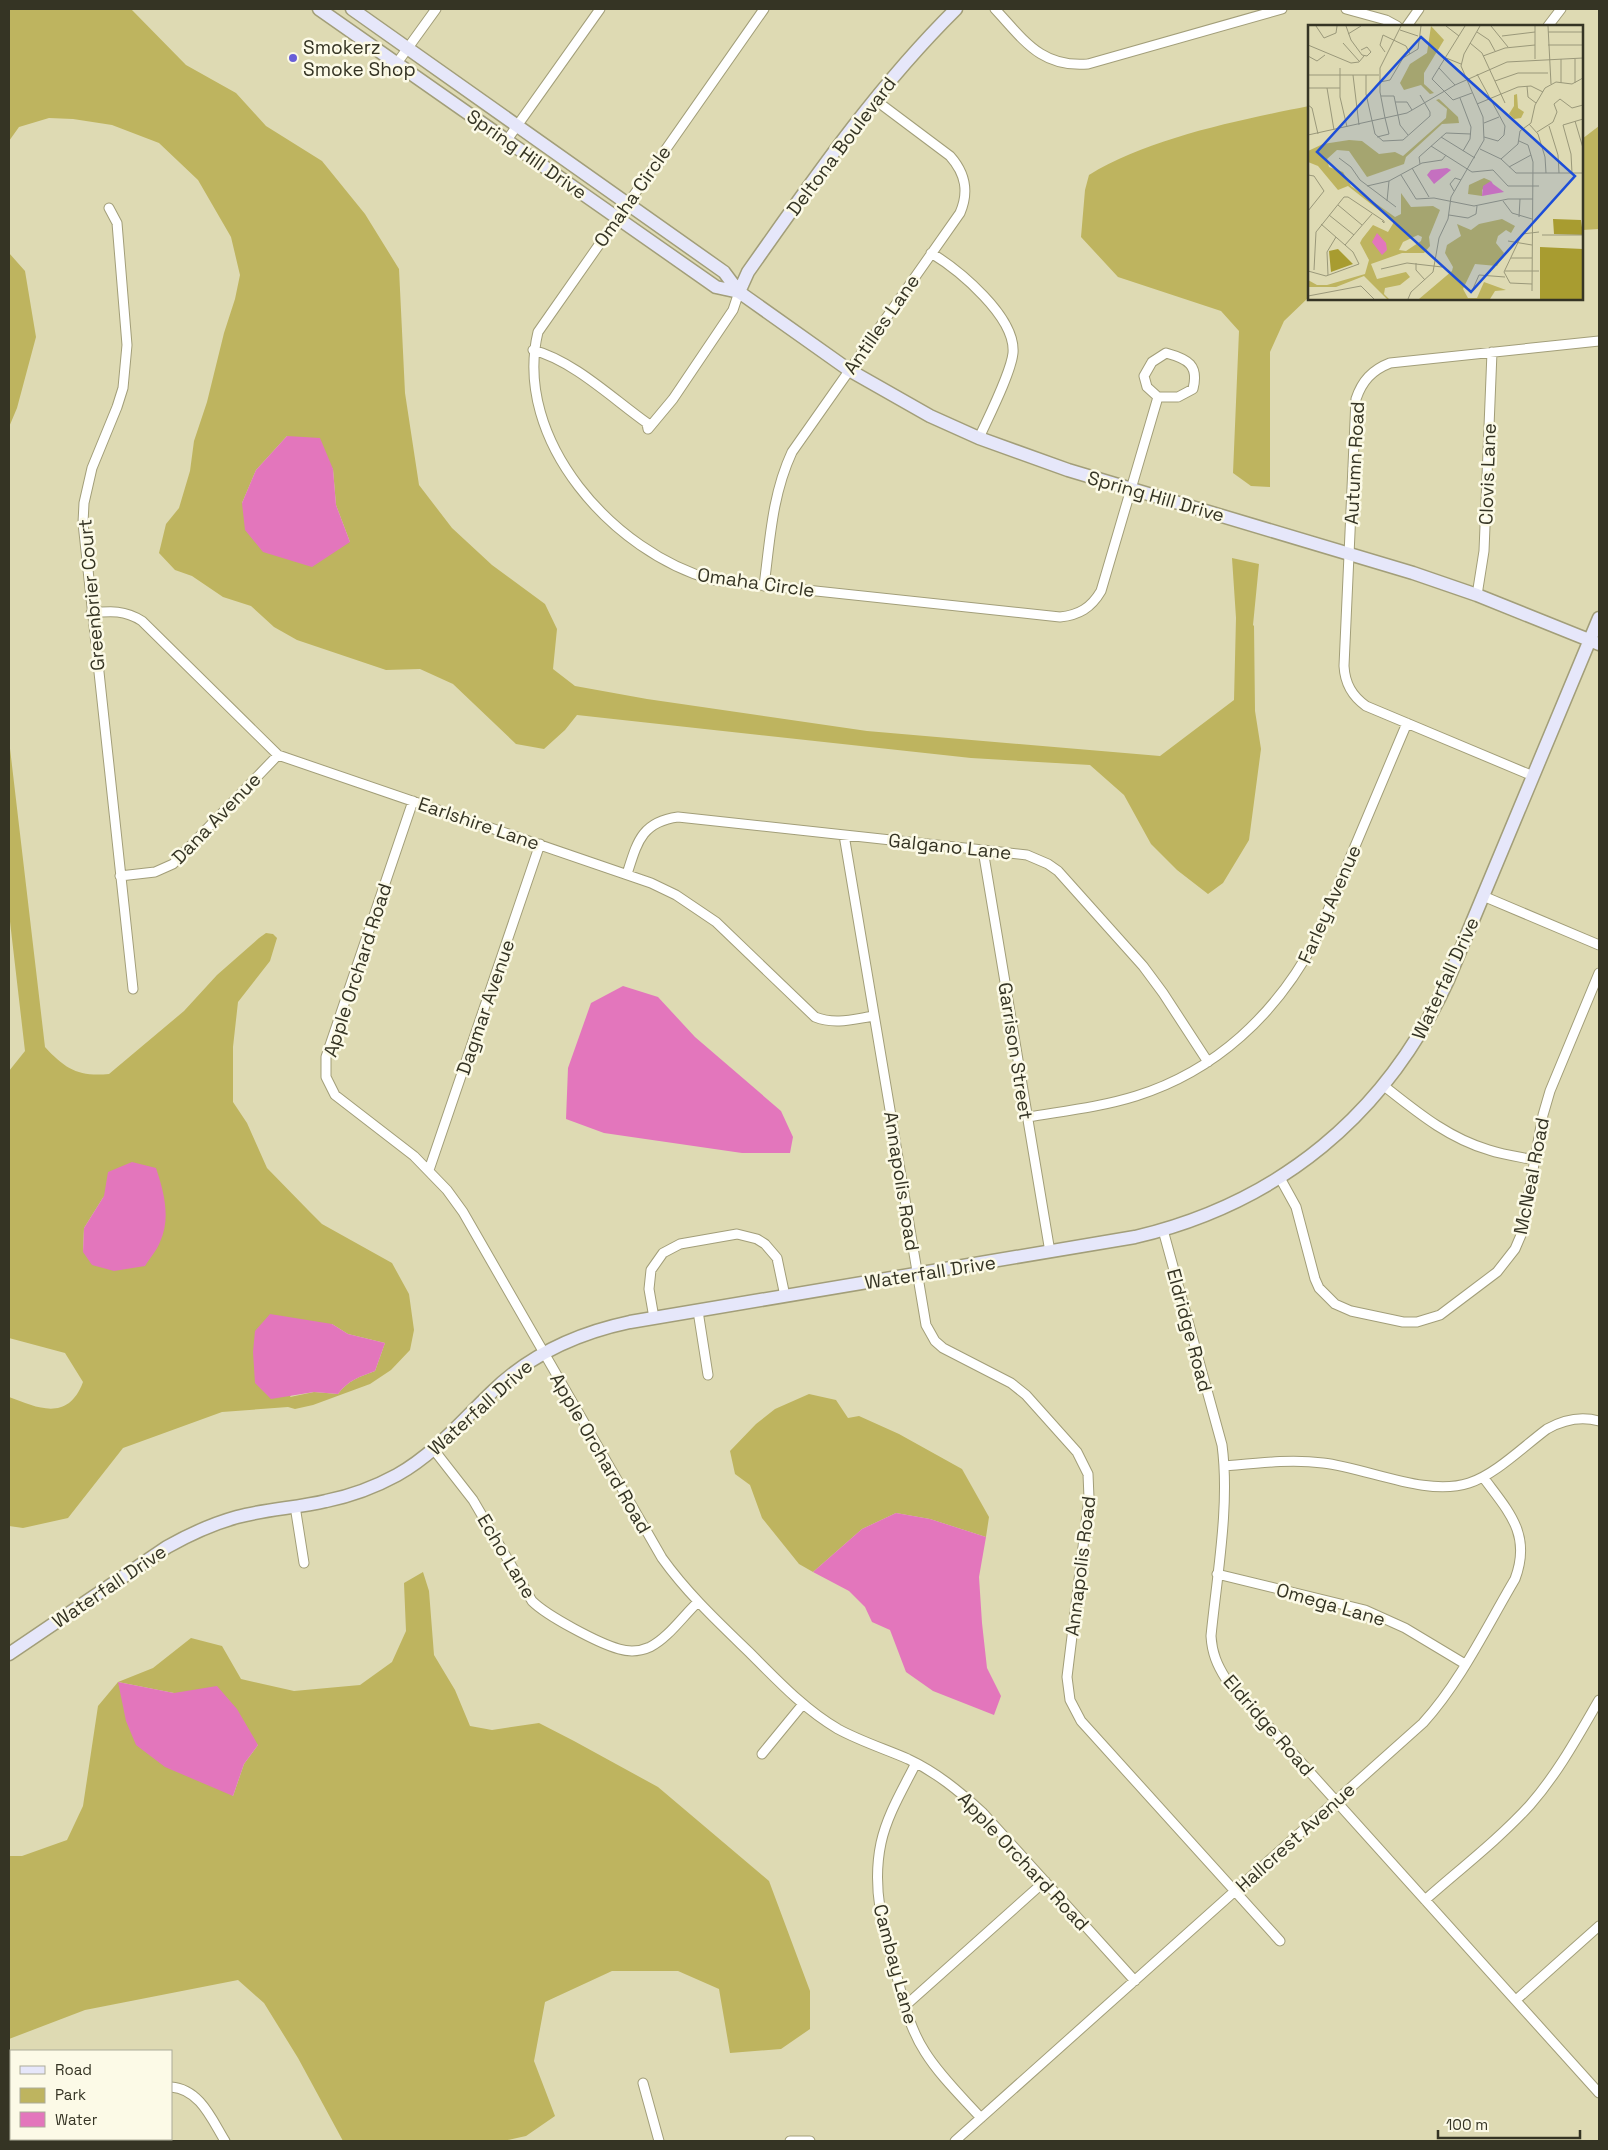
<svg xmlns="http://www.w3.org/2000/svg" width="1608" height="2150" font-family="'Space Grotesk',sans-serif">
<rect width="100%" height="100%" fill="#dedab3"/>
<path fill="#beb45f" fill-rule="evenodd" d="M9,9H131L186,65L236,93L266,126L322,161L365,214L399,269L405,393L419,485L452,528L492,565L545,604L557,629L553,669L575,686L647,699L867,731L1160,756L1234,700L1236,618L1232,558L1259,564L1253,625L1254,626L1255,711L1261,749L1249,840L1223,883L1208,894L1177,870L1151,844L1124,795L1090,765L971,758L577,715L565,730L544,749L516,744L453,684L420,669L386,670L297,640L274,627L251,606L223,597L192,576L175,570L159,553L166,524L179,508L190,471L194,441L207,402L224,333L235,299L240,275L231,237L198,180L159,143L112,125L73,119L49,118L19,127L9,141ZM287,436L333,469L336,505L350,542L242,503L256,470Z
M1309,106V297L1284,321L1270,352V487L1251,486L1233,473L1239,331L1221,311L1118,277L1081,237L1085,190L1089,175C1149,138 1239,120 1309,106Z
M1599,126V229L1582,230V139Z
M9,253L25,271L36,337L17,408L9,427Z
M9,740L45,1047C65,1069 79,1077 109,1074L184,1011L217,975L259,938L266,933L273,934L277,938L270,961L238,1002L233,1047V1102L247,1123L267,1168L308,1210L322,1224L392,1263L409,1294L414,1330L410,1350L391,1370L370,1384L313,1405L295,1409L288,1407L222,1412L123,1448L68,1518L23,1528L9,1526V1397C38,1408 68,1422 83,1382L65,1353L9,1338V1071L25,1051L9,913ZM104,1196L83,1252L84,1228ZM332,1324L348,1334L385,1343L375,1371C361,1376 347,1381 338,1394L314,1392L290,1397Z
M809,1394L836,1400L848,1418L859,1416L899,1434L962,1469L989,1517L986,1537L930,1519L896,1513L862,1529L813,1572L799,1564L762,1518L750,1485L735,1474L730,1451L756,1424L775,1409Z
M423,1572L429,1591L434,1655L455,1690L470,1726L492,1730L539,1723L574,1741L658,1787L769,1881L810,1991V2029L781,2049L730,2053L719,1989L678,1971H612L545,2002L534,2061L555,2116L526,2136L503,2141H343L298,2058L264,2003L238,1980L85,2010L9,2039V1856H22L67,1840L83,1806L98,1706L118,1682L153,1668L191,1638L222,1646L241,1679L294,1691L360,1685L392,1662L406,1631L404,1583ZM118,1682L174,1693L258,1745L244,1764L233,1796Z"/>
<path fill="#e376bc" d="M287,436L320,438L333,469L336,505L350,542L312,567L263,552L245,530L242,503L256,470Z
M623,986L658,997L695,1037L781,1111L793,1137L790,1153H742L604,1133L566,1119L568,1068L591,1003Z
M132,1162L156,1168C164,1192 171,1218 160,1242C157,1250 150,1258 145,1266L114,1271L92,1265L83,1252L84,1228L104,1196L108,1172Z
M270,1314L332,1324L348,1334L385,1343L375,1371C361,1376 347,1381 338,1394L314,1392L271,1399L255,1383L253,1352L255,1331Z
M896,1513L930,1519L986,1537L979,1577L982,1623L987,1668L1001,1696L994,1715L933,1691L906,1672L890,1630L872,1622L865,1607L849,1591L813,1572L862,1529Z
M118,1682L174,1693L217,1686L237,1709L258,1745L244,1764L233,1796L165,1767L136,1745L126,1721Z"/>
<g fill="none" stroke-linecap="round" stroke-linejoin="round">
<defs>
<path id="street" d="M764,9L538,332C512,440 614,553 713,580L1060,617C1079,615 1091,608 1101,591L1158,397
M995,9C1024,40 1041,68 1088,64L1282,9
M1346,9L1386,20L1397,26
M1407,26L1419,9
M1548,26L1561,9
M397,63L436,9
M507,140L600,9
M109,208L117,223L127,345L123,388L117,407L92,468L84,503L83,523L133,989
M931,253C959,270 1016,317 1013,353C1011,373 988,418 979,438
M533,350C574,361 613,399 647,423L648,429
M1166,353C1188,359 1199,365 1193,389L1178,397H1158L1147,387L1144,376L1152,362Z
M648,429L673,399L733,310L739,292
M764,586C770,540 772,495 792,452L960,213C969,192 966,174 950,156L874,99
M1477,595L1484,551L1492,352
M91,613C111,611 125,610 142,621L278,755L651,883L676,895L716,922L815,1017C835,1025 854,1019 874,1016
M1533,776L1366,706C1352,696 1345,684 1344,666L1356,399C1362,381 1372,370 1390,363L1599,341
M413,801L326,1057V1077L335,1095L414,1156L447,1190L463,1212L662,1558C687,1593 718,1622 749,1652C777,1680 804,1709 838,1729C860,1741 885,1749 908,1759C936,1772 959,1791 982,1812L1135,1981
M844,835L926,1325L935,1341L943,1348L1011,1383L1026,1395L1077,1452L1088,1474L1089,1498L1067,1677L1070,1700L1081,1721L1280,1941
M983,850L1050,1252
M627,874C637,843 641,822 678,817L983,850L1027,855L1048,864L1058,871L1143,966L1163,993L1208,1062
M120,876L155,872L173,864L278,755
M1483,896L1599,945
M1384,1086C1417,1112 1448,1138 1489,1150C1504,1155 1520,1157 1535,1160
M1028,1117C1064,1111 1101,1107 1136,1096C1216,1071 1276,1014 1315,941L1407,723
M429,1170L540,844
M1280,1178L1296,1207L1315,1279L1319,1288L1335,1304L1351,1311L1403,1322H1417L1440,1315L1497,1272L1515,1249L1521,1235L1543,1115L1550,1091L1599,973
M1163,1230L1222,1445C1230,1505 1217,1575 1211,1636C1212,1653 1217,1665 1226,1679L1599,2093
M698,1311L708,1375
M654,1318L649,1289L651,1270L663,1253L680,1244L737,1234L757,1239L765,1244L777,1258L785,1296
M434,1450L473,1500L532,1601C547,1616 598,1643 619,1649C629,1652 641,1651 650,1647C668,1638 683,1616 698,1602
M1225,1466C1258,1463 1291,1459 1323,1463C1368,1468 1426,1497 1469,1483C1495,1475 1524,1446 1547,1429C1563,1420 1581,1416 1599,1421
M295,1506L304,1563
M1217,1574L1365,1610L1405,1628L1465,1664
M762,1754L803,1704
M916,1763C903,1789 887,1815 881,1843C871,1890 884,1932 897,1977C904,2003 910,2029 925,2052C940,2076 962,2097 981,2118
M1425,1900C1460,1869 1498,1840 1530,1805C1558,1773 1578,1736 1599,1700
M1516,2000L1599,1926
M905,2006L1045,1881
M643,2083L659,2141
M171,2087C200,2089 212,2120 225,2141
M19,2141L22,2139
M790,2141H810
M955,2141L1423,1723C1461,1681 1486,1628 1515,1579C1532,1534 1508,1511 1483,1477"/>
<path id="secondary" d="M319,9L716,287L739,292
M352,9L724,272L739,292L849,370L930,416L979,438L1068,470L1413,573L1477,595L1599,644
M739,292L748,272C813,180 876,88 956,9
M9,1654L167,1547C190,1534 212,1524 237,1517C266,1509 297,1508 326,1501C351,1496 375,1487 397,1475C434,1454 460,1423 491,1393C529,1355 578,1333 630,1322L1135,1237C1279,1203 1386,1115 1448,980L1599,618"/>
</defs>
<use href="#street" stroke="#a29e79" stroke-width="11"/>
<use href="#secondary" stroke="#a29e79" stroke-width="15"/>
<use href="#street" stroke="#fff" stroke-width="9"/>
<use href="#secondary" stroke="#e6e7fa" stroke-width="12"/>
</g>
<circle fill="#695fd8" stroke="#fcfae7" stroke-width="2" cx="293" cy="58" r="5"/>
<g text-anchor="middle" stroke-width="5" stroke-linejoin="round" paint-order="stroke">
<g font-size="19" fill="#353424" stroke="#fcfae7" text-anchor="start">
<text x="303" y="54">Smokerz<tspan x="303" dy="22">Smoke Shop</tspan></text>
</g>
<g font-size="19" fill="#353424" stroke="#fcfae7">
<text transform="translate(841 146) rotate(-53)" y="7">Deltona Boulevard</text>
<text transform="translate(527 154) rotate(35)" y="7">Spring Hill Drive</text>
<text transform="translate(632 196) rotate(-55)" y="7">Omaha Circle</text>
<text transform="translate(881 324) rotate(-55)" y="7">Antilles Lane</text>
<text transform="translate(1354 463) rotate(-87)" y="7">Autumn Road</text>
<text transform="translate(1487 474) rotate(-88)" y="7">Clovis Lane</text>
<text transform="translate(1156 496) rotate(16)" y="7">Spring Hill Drive</text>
<text transform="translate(756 582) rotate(8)" y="7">Omaha Circle</text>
<text transform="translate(91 595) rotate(-95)" y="7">Greenbrier Court</text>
<text transform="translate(216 818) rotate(-46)" y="7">Dana Avenue</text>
<text transform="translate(479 823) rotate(19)" y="7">Earlshire Lane</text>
<text transform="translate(950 846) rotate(6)" y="7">Galgano Lane</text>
<text transform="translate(1329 904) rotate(-66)" y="7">Farley Avenue</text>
<text transform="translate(357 970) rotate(-72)" y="7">Apple Orchard Road</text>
<text transform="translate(1445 978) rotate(-65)" y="7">Waterfall Drive</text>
<text transform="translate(485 1007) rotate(-71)" y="7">Dagmar Avenue</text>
<text transform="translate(1016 1051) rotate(81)" y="7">Garrison Street</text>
<text transform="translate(1531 1176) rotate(-79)" y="7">McNeal Road</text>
<text transform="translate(902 1181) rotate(81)" y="7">Annapolis Road</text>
<text transform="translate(930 1272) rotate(-9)" y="7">Waterfall Drive</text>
<text transform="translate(1190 1330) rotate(75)" y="7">Eldridge Road</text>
<text transform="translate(480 1407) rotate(-42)" y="7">Waterfall Drive</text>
<text transform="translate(601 1453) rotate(60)" y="7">Apple Orchard Road</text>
<text transform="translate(507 1556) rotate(59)" y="7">Echo Lane</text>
<text transform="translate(1080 1566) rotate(-83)" y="7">Annapolis Road</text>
<text transform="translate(109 1586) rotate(-34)" y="7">Waterfall Drive</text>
<text transform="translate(1331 1604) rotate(16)" y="7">Omega Lane</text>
<text transform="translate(1269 1725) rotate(49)" y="7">Eldridge Road</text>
<text transform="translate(1295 1837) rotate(-42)" y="7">Hallcrest Avenue</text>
<text transform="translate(1024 1861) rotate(47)" y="7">Apple Orchard Road</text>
<text transform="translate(896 1964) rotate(75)" y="7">Cambay Lane</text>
</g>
</g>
<g transform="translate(1308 25)">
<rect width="275" height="275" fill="#dedab3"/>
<path d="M123,1L136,15L116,48V59L126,68L122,69L113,60L96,65L92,58L102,39L119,28ZM209,69L210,83L216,87L213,93L206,94L201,89L206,81V70ZM131,74L150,92L151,98L134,99L98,132L96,139L59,152L41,126L29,125L19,134L21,142L35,147L43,161L87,192L93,189V168L103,182L125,181L132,185L121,212L122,221L116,228H94L63,239L69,254L98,247L102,252L92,260L77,263L76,269L81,274H79L56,251L28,262H0V255L9,260H19L57,249L61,235L52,218L54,214L65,200L80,207L86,197L40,161L30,165L10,141L0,137V126L15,119L41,115L54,116L71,129L87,127L95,131L138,93L139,84L128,75ZM110,210L114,212L113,216L98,226L91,225L95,217ZM176,153L183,156L174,165V171L160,169L161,160ZM194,194L207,201L203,208L198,205L190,211L188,218L196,228L189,241L167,239L155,264L160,273H169L176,257L198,265L187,266L182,274H111L144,246L145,242L137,228L139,220L153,211L149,199L163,205L171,199Z" fill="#beb45f" fill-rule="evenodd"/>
<path d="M245,194L273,195L275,210L246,209ZM232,222L275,224V274H232ZM30,224L45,239L23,247L21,226Z" fill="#a89c30"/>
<path d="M139,143L143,145L126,159L119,150L123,145ZM183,156L185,159L196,167L174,171L175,161ZM69,208L78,218L79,225L74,230L64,217Z" fill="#e376bc"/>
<path fill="none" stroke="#9a987a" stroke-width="1" d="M8,1L16,13L28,8L29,1M38,1L43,15L54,30L59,31L63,27L59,22L53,25M138,1L151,11M157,1L124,54L145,75L164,68M183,1L200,22M240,1L243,59M92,5L110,11M169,7L181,15L187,26M240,7H275M40,9L53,1M194,11L227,7M35,18L51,36M162,18L174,28L197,78M0,20L43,38L51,37L56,31M240,20H275M77,27L72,20L75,10L98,21L102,29M0,31L9,36L17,30M175,31L197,23L227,20M138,33L153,39M227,34V1M267,34V58M32,43V72L39,102M131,43L147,60M169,49L197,101L196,110L190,116L176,112M0,50H71M45,50L51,100M58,50V69L67,109L75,116L95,115L122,91V87L112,70M187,56L210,48H240M72,57L82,55L95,33L110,24L113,1M253,58V34M219,61L220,72L228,78M0,63H32M19,63L26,105M73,71H86L92,100L100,110M152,73L163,102L162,114L155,126M87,77H99L104,85M169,79L210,62L223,61L235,67M0,80L4,83L10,109M77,93L72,67V43L93,1M267,96L275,123M176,98L191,92M221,99L230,109L237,132L238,148M255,100L263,129L264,148M255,100L275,94M241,101L250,130L251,148M229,107L245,97L249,87L246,79L252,74L264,83L275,80M0,110L99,88L147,60L199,37L275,33M69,112L81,109L77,93M133,112L167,133M211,116L220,120L225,137L224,266M123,121L164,147L185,145L200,161H231M172,124L193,134L208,148H275M31,133L43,142L52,155L88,182M193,134L210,119L212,106L223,98L227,80L237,63L248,57L264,59L275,53M112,139L111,132L138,108L163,109M201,142L223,130M104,143L121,172M0,150L6,151L16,166L0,186M93,150L108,174L126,173L166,181L200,174H225M59,161L81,156L114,138L134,135L138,130M146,166L142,159L147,153L153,155M79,176L81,156M195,176L204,188L224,194M30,180L54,200M21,190L46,210M141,190L160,193L168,189L169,181M211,192L212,174M234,210H275M200,216L224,220M37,220L64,189M203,233H224M108,238V245L117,255M73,244L99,238L134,242M6,245L8,207L36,172H40L76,196V198L74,196M0,246L18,251L51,239L45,227L13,199M197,246H231M20,250L19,227L28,212M224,259L202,258L196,247L214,209L231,207M164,266L171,250L197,252M0,271L53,261L66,274M100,274L103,267L125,247L131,213L140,194L143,172L176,115L175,92L153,41L156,29L172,1"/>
<path fill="#1d4ed8" fill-opacity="0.15" stroke="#1d4ed8" stroke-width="2.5" d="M113,12L267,151L163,267L9,127Z"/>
<rect width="275" height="275" fill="none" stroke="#353424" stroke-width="2.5"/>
</g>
<rect width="1608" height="2150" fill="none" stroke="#353424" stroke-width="20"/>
<rect x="10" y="2050" width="162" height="90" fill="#fcfae7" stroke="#acab99"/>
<rect x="20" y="2066" width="25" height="8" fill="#e6e7fa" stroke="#acab99"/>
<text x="55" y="2075" font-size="15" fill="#353424">Road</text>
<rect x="20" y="2088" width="25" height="15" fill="#beb45f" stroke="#acab99"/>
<text x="55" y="2100" font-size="15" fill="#353424">Park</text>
<rect x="20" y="2112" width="25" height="15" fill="#e376bc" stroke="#acab99"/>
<text x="55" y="2125" font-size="15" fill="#353424">Water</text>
<path d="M1438 2130v8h142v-8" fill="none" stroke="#353424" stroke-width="2.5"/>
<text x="1446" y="2130" font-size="15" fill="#353424" stroke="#fcfae7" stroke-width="4" paint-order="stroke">100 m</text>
</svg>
